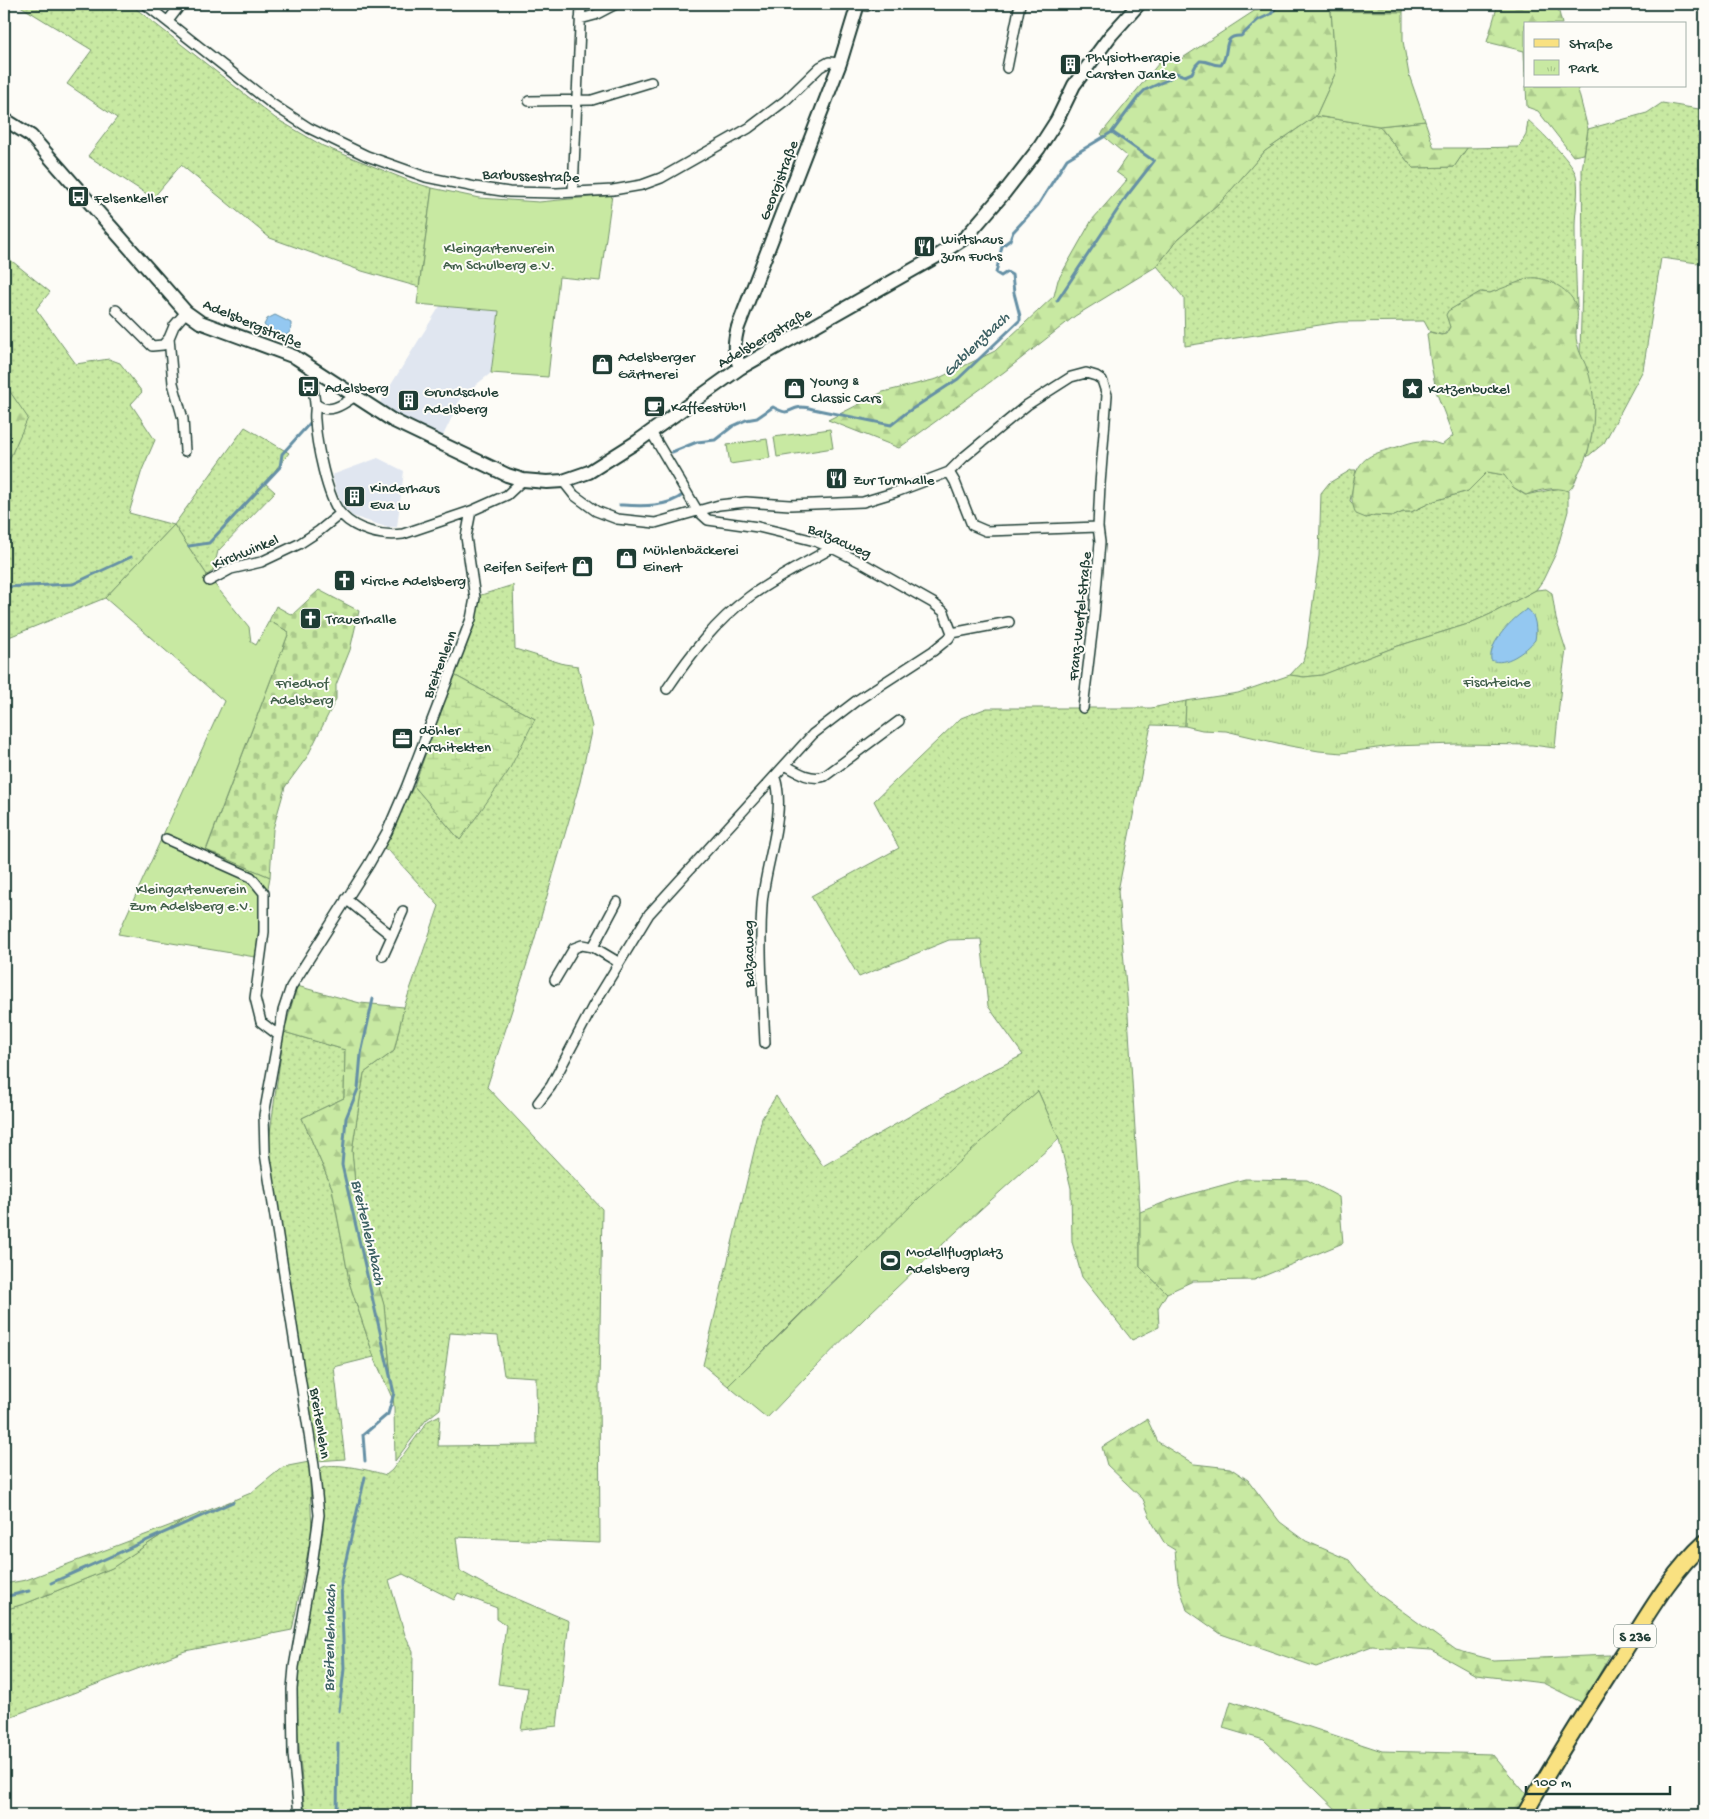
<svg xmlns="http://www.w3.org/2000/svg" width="1709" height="1819" font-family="'Gochi Hand',sans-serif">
<defs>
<pattern id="grass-dots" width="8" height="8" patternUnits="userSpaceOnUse" patternTransform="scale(1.25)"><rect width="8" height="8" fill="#c8e9a2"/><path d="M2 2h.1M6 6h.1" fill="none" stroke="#abc98c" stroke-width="1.8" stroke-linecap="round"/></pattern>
<pattern id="forest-firs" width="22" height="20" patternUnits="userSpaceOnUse" patternTransform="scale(1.25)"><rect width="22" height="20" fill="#c8e9a2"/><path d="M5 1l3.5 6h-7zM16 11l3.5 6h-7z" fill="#abc98c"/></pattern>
<pattern id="wetland-marsh" width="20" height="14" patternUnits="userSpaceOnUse" patternTransform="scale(1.25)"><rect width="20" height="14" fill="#c8e9a2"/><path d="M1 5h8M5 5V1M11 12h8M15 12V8" fill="none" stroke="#abc98c"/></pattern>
<pattern id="cemetery-stones" width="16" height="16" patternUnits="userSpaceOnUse" patternTransform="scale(1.25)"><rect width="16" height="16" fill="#c8e9a2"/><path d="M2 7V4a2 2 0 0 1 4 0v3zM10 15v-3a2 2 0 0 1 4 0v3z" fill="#abc98c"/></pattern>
<pattern id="park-tufts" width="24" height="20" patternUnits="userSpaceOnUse" patternTransform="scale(1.25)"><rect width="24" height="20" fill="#c8e9a2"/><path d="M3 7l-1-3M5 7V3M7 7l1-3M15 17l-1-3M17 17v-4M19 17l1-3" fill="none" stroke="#abc98c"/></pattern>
</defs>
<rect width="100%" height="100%" fill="#fdfcf7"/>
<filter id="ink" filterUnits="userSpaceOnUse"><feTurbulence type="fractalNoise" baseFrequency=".02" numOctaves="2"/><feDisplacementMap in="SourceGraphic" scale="10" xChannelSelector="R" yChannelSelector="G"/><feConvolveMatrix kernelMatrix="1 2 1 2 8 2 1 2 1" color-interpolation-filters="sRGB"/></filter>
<g filter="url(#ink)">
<path fill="#e0e6f0" d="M440,306L499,311L491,373L462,396L442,438L379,404Z
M378,458L404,471L397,527H386L352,516L344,507L337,493L332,475Z"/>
<path fill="url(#grass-dots)" stroke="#74936b" d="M17,4H130L275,118L323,146L412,182L432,188L419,287L362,271L270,238L181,165L153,198L88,156L117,118L67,84L92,50Z
M1662,103L1705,110V264L1661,258L1643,370L1604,443L1587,457L1593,422V404L1588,372L1580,353L1583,252L1582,170L1588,129L1647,113Z
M1316,116L1379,126L1413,168L1454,167L1467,148L1519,147L1526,135L1528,120C1540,131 1571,160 1576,175C1580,191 1575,210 1575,226C1575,253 1576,280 1577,307C1568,294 1551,279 1534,278L1490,293L1482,292L1450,310L1447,313L1450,327L1444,335L1430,332L1424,321L1339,322L1185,346L1184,298L1157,266L1178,239L1218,205L1265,151Z
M7,257L50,292L36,309L76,364L109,359L120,363L142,392L131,404L155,440L142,470L129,513L174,525L245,427L289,453L265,483L275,492L218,551L213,571L207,575L174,525L105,598L4,639V471L27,418L4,383V258Z
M1351,470H1356L1350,501L1366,518L1375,515L1394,516L1403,512H1411L1434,501L1468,491L1487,472L1505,475L1513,487L1525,495L1561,488L1568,491V511L1556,553L1543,580L1536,590L1493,613L1468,624L1398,646L1323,675L1304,677L1290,675L1303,661L1307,647L1319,556L1321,493L1329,483Z
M513,585L515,649L564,664L578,666L592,727L580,782L532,948L487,1087L602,1209L599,1387L600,1543L456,1537L460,1571L487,1586L569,1621L557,1726L521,1730L528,1688L498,1684L506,1625L497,1619V1608L458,1593L454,1600L403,1574L389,1580L405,1635L413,1651L411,1815H305L296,1712L299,1665L323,1529L319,1474C320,1470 319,1469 323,1467C336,1462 373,1471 386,1475L392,1470L428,1421L440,1415L438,1446L537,1445L536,1377L504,1375L498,1336L450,1333L440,1409L426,1420L395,1461L394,1407L384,1306L358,1215L352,1151L364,1073L394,1051L404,1007L439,906L389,851L382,847L414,786L460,840L535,719L454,675L478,596Z
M1186,701L1185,726L1151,725L1118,891L1127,998L1140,1212V1267L1167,1293L1158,1308L1159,1327L1132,1340L1082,1277L1072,1242L1071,1188L1059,1139L1038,1091L823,1291L728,1386L703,1365L762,1118L776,1096L823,1166L964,1085L1023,1055L988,1006L981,939L949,940L859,977L811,896L899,848L874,801L961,718L987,708H1151Z
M284,1032L345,1050L344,1098L302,1118L332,1188L350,1285L374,1357L334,1367L345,1459L317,1461L268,1147Z
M309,1462L312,1532L292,1630L185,1651L4,1719V1610L27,1603L112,1568L182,1521L251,1493L283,1467Z"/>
<path fill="url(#forest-firs)" stroke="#74936b" d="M1265,4H1405L1403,12L1331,11L1336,72L1316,116L1265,151L1218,205L1178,239L1157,266L1075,316L1004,372L899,448L828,420L883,392L937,379L995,351L1054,296L1058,280L1092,220L1127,180L1116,172L1127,156L1101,134L1159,63L1181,59Z
M1498,4H1557L1562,24H1525V77L1524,51L1487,42Z
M1526,86H1577L1588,129L1584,154L1573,156L1538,111L1527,107Z
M1425,121L1434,148H1467L1454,167L1413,168L1379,126Z
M1529,278C1546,276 1573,290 1577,309C1579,320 1574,332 1577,343C1579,353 1585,362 1588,371C1598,402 1595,444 1579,472C1576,478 1574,487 1568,491C1556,486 1538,490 1526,495L1513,487L1504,475L1487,472L1468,491L1434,501L1411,512H1403L1394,516L1375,515L1366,518L1356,514C1351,502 1351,496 1353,484C1358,456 1373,454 1397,447C1415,441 1423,438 1442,445L1453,436L1437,394L1431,365L1427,334L1430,332L1441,335L1446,334L1450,327L1446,315L1448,311L1480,292L1490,293Z
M4,383L28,418L4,471Z
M297,986L360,1003L404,1007L394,1051L364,1073L352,1151L358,1215L384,1305L393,1400L374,1357L350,1285L332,1188L302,1118L344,1098L345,1050L284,1032Z
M1245,1179L1307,1180L1339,1197L1343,1243L1254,1280L1193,1281L1167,1293L1140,1267V1212L1173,1199Z
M1147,1419L1158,1442L1194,1464L1230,1468L1248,1480L1280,1522L1306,1541L1349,1560L1360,1574L1380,1595L1456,1650L1493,1660L1610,1655L1583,1703L1543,1683L1476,1675L1431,1650L1372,1646L1316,1667L1221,1634L1187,1610L1178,1582L1175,1550L1165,1544L1152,1522L1143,1499L1107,1465L1102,1447Z
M182,1521L112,1568L27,1603L4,1610V1584L26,1580Z
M1231,1701L1382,1751L1492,1754L1527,1795L1519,1815H1342L1264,1740L1223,1728Z"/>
<path fill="url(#wetland-marsh)" stroke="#74936b" d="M454,675L535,719L508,772L460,840L414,786Z"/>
<path fill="url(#cemetery-stones)" stroke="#74936b" d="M319,590L359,611L350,650L336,685V699L307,757L285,787L273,829L270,877L206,851L289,632L269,621L276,606L292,615Z"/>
<path fill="url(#park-tufts)" stroke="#74936b" d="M1546,589L1552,593L1556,619L1566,650L1561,685L1555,748L1532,745L1457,744L1391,746L1342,753L1319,751L1290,746L1226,731L1202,730L1185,726L1186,701L1238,693L1290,675L1304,677L1322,675L1398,646L1468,624L1493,613L1536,590Z"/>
<path fill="#c8e9a2" stroke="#74936b" d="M1331,11L1403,12V41L1409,75L1425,121L1379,126L1316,116L1336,72Z
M432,188L479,198L539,202L612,195L600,281L559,277L548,377L491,373L499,311L417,304Z
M830,429L833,448L777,457L774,437Z
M767,439L770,458L730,464L727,445Z
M174,525L207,575L249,627L251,642L256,645L269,621L289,632L206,850L270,877L255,957L118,934L224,701L105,598Z
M1038,1091L1059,1139C958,1229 859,1319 767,1418L728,1386L922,1195Z"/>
<path fill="#94c8f1" stroke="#6590a5" d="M275,315L291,323C292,344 273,334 264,325L267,319Z
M1527,609C1536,614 1537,630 1535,640C1526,651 1505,667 1491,660C1488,643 1513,618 1527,609Z"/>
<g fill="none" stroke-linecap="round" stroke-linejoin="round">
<path stroke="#6590a5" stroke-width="3" d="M1057,301L1126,197L1154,161L1112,132
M672,452L697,442L715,440L733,426L746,420L757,418L773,407C791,417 786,409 801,407C804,407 810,408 813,409L891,425L906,413L958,379L1020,320V316L1014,293L1012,275L1007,272L1001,276L996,273L1002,246L1010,240L1013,232L1038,205L1067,159L1112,132L1139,96L1145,90L1167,80L1176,73L1185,76L1192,73L1196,65L1200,61C1208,60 1212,66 1221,65C1231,53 1220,35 1241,36L1258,20L1271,14L1279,4
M620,505C640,506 667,508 684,494
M189,546L209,543L280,467L282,454L310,423
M4,587L73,584L131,557
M365,1461L363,1435L388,1414L394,1393L342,1165L346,1118L358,1089L361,1054L373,999
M51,1583L233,1502
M4,1597L29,1591
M339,1711L344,1669L341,1581L365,1477
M337,1815L338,1743"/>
<defs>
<path id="street" d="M145,4L272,104L309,128L367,156L426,177L475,187L509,192L557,193L613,190L642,185L661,178L749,128L786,100L820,67L829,62L840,63
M858,4L867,6L871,4
M580,19L595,15L616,4
M168,21L181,4
M1007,68L1020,4
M529,101L592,100L651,82
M573,191L581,4
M116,310L152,346L163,345L169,338
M316,371C310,387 314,389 315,404C316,409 314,414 315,420C316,441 327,500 342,515C356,530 382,537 403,534L471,511L507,495L523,480
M315,403C328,416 344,404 355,396
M185,451L183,419L173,383L169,338L174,326L186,312
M949,472L964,457L1027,405L1071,377L1086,373L1096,376L1102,380L1107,395L1100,484L1098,527L1100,542L1094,617L1083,708
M563,481L574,495L596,511L617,519L655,523L719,505L746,502L790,505L863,502L896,492L949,472L955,482L972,525L986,531L1098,527
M209,581L231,569L261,562L299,544L319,531L340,514
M952,633L1009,622
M667,689C690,655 715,622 749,597C775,578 804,564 832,548
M785,765C797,772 811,781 825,776L899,721
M166,839L251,877L264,893V932L255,998L261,1022L278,1035
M346,899L392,936L383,956
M617,902L593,947L618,962
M392,936L403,911
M555,980L574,948L582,945L593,947
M765,1043C763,997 759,951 762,905C764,867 787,814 775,778
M538,1103L551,1086L593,1006L649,914L813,734L856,701L933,651L949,638L952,633L944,612L933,603L864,564L832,548L815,541L787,534L758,527L708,520L697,510L651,432
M299,1815L293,1754L292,1689L294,1667L312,1565L319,1515L314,1466L265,1153L264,1115L283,1011L291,987L369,864L387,832L406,788L471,619L475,598L466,537L471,511"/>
<path id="secondary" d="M4,119L31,136L186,312L200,322L295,357L392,420L507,475L523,480L547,482L563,481L589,472L638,441L740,368L939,255L966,237L1004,193L1039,148L1057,120L1074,85L1111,35L1139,4
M740,368C734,351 733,345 738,327L840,63L858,4"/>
<path id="primary" d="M1524,1815C1555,1759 1589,1706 1624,1652C1648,1614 1671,1573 1705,1542"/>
</defs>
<use href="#street" stroke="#1f3d34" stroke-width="12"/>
<use href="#secondary" stroke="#1f3d34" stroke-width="16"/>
<use href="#primary" stroke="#1f3d34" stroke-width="18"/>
<use href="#street" stroke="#fdfcf7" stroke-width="9"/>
<use href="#secondary" stroke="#fdfcf7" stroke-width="12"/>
<use href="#primary" stroke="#f9e181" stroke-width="14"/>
</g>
</g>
<defs>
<symbol id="building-square" viewBox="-11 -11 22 22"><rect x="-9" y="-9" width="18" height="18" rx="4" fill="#1f3d34" stroke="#fdfcf7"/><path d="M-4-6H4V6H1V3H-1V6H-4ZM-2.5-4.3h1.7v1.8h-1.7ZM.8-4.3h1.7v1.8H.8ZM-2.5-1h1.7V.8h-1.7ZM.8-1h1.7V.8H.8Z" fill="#fff"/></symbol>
<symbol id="bus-square" viewBox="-11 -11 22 22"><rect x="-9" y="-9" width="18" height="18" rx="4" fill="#1f3d34" stroke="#fdfcf7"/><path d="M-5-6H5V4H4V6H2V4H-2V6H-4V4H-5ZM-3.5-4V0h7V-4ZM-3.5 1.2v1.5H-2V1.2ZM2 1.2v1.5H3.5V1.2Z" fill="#fff"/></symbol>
<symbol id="restaurant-square" viewBox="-11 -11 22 22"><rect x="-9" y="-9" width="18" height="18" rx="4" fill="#1f3d34" stroke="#fdfcf7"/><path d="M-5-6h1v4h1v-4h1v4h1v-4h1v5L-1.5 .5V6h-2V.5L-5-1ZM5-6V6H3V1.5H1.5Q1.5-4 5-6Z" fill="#fff"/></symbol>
<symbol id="shop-square" viewBox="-11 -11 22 22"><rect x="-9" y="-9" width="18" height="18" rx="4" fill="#1f3d34" stroke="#fdfcf7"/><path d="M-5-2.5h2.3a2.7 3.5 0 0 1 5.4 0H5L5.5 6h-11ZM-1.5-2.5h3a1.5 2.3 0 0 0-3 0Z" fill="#fff"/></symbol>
<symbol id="sight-square" viewBox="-11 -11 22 22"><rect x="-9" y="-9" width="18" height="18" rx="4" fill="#1f3d34" stroke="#fdfcf7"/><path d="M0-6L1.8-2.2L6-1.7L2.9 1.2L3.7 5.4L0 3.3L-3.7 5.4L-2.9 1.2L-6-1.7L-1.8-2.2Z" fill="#fff"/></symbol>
<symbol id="cafe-square" viewBox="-11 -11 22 22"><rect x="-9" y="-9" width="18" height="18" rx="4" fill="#1f3d34" stroke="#fdfcf7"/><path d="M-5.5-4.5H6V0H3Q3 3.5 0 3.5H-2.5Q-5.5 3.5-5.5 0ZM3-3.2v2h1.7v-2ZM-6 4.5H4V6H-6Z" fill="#fff"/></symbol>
<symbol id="church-square" viewBox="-11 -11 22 22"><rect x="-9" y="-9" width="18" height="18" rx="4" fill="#1f3d34" stroke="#fdfcf7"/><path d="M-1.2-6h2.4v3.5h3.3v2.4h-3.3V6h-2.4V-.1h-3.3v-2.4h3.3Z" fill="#fff"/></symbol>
<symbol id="office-square" viewBox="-11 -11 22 22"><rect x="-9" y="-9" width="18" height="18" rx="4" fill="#1f3d34" stroke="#fdfcf7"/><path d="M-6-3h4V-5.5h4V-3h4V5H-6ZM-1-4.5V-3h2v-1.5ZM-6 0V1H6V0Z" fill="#fff"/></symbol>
<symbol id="stadium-square" viewBox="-11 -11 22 22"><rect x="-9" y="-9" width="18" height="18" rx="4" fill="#1f3d34" stroke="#fdfcf7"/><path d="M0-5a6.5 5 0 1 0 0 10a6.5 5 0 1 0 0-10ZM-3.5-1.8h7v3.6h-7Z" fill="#fff"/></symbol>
</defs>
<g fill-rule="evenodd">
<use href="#building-square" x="1058" y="52" width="25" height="25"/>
<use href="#bus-square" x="66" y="184" width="25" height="25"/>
<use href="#restaurant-square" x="912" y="234" width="25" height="25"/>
<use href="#shop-square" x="590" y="352" width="25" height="25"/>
<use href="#bus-square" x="296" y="374" width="25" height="25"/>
<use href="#sight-square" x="1400" y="376" width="25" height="25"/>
<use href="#shop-square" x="782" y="376" width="25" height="25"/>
<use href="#building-square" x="396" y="388" width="25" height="25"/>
<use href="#cafe-square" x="642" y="394" width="25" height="25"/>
<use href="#restaurant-square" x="824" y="466" width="25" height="25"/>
<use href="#building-square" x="342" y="484" width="25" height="25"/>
<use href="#shop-square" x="614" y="546" width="25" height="25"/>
<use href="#shop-square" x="570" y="554" width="25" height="25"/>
<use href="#church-square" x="332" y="568" width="25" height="25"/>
<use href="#church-square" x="298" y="606" width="25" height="25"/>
<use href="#office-square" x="390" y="726" width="25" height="25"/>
<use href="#stadium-square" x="878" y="1248" width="25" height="25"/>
</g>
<g text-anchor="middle" stroke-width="4" stroke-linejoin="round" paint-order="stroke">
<rect fill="#fdfcf7" stroke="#62766e" stroke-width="1" x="1614" y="1624.5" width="42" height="23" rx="4"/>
<g font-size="14" font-weight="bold" fill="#1f3d34">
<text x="1635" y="1641">S 236</text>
</g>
<g font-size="15" fill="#1f3d34" stroke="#fdfcf7" text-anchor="start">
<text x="1086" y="61">Physiotherapie<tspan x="1086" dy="17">Carsten Janke</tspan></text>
<text x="94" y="202">Felsenkeller</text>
<text x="941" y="243">Wirtshaus<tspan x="941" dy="17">zum Fuchs</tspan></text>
<text x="618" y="361">Adelsberger<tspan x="618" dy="17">Gärtnerei</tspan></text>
<text x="811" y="385">Young &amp;<tspan x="811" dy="17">Classic Cars</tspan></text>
<text x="325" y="392">Adelsberg</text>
<text x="1428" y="393">Katzenbuckel</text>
<text x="424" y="396">Grundschule<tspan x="424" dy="17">Adelsberg</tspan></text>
<text x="671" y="411">Kaffeestüb'l</text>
<text x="853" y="484">Zur Turnhalle</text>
<text x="370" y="492">Kinderhaus<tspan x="370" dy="17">Eva Lu</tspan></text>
<text x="643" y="554">Mühlenbäckerei<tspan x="643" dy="17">Einert</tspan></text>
<text x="567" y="571" text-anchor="end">Reifen Seifert</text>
<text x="361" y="585">Kirche Adelsberg</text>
<text x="326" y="623">Trauerhalle</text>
<text x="419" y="734">döhler<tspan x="419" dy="17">Architekten</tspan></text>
<text x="906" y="1256">Modellflugplatz<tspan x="906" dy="17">Adelsberg</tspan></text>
</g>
<g font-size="15" fill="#1f3d34" stroke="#fdfcf7">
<text transform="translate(531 175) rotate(2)" y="5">Barbussestraße</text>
<text transform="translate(778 180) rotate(-69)" y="5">Georgistraße</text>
<text transform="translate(253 323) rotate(23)" y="5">Adelsbergstraße</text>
<text transform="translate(764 337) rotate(-30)" y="5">Adelsbergstraße</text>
<text transform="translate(840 540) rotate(23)" y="5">Balzacweg</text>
<text transform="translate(245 551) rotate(-22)" y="5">Kirchwinkel</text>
<text transform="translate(1079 616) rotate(-84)" y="5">Franz-Werfel-Straße</text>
<text transform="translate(439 664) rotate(-69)" y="5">Breitenlehn</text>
<text transform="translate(748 954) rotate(-91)" y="5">Balzacweg</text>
<text transform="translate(321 1423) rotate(81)" y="5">Breitenlehn</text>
</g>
<g font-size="15" fill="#415f4a" stroke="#fdfcf7">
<text x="499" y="252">Kleingartenverein<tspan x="499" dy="17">Am Schulberg e.V.</tspan></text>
<text x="1497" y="686">Fischteiche</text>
<text x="302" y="687">Friedhof<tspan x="302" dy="17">Adelsberg</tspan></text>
<text x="191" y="893">Kleingartenverein<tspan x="191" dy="17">Zum Adelsberg e.V.</tspan></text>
</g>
<g font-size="16" font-style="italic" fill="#3c6063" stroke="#fdfcf7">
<text transform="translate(975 343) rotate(-44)" y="6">Gablenzbach</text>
<text transform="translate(370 1232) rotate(77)" y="6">Breitenlehnbach</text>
<text transform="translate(328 1638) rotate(-89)" y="6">Breitenlehnbach</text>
</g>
</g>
<rect width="1709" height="1819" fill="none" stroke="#fdfcf7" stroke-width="20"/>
<rect x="10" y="10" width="1689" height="1799" fill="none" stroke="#1f3d34" stroke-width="2" filter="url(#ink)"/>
<rect x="1524" y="22" width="162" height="65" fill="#fdfcf7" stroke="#a4b0a9"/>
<rect x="1534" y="39" width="25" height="8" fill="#f9e181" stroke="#a4b0a9"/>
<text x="1569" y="48" font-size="15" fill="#1f3d34">Straße</text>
<rect x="1534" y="60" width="25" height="15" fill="url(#park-tufts)" stroke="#a4b0a9"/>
<text x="1569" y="72" font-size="15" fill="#1f3d34">Park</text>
<path d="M1526 1786v8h144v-8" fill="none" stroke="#1f3d34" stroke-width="2.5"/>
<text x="1534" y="1786" font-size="15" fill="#1f3d34" stroke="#fdfcf7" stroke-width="4" paint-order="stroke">100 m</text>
</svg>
